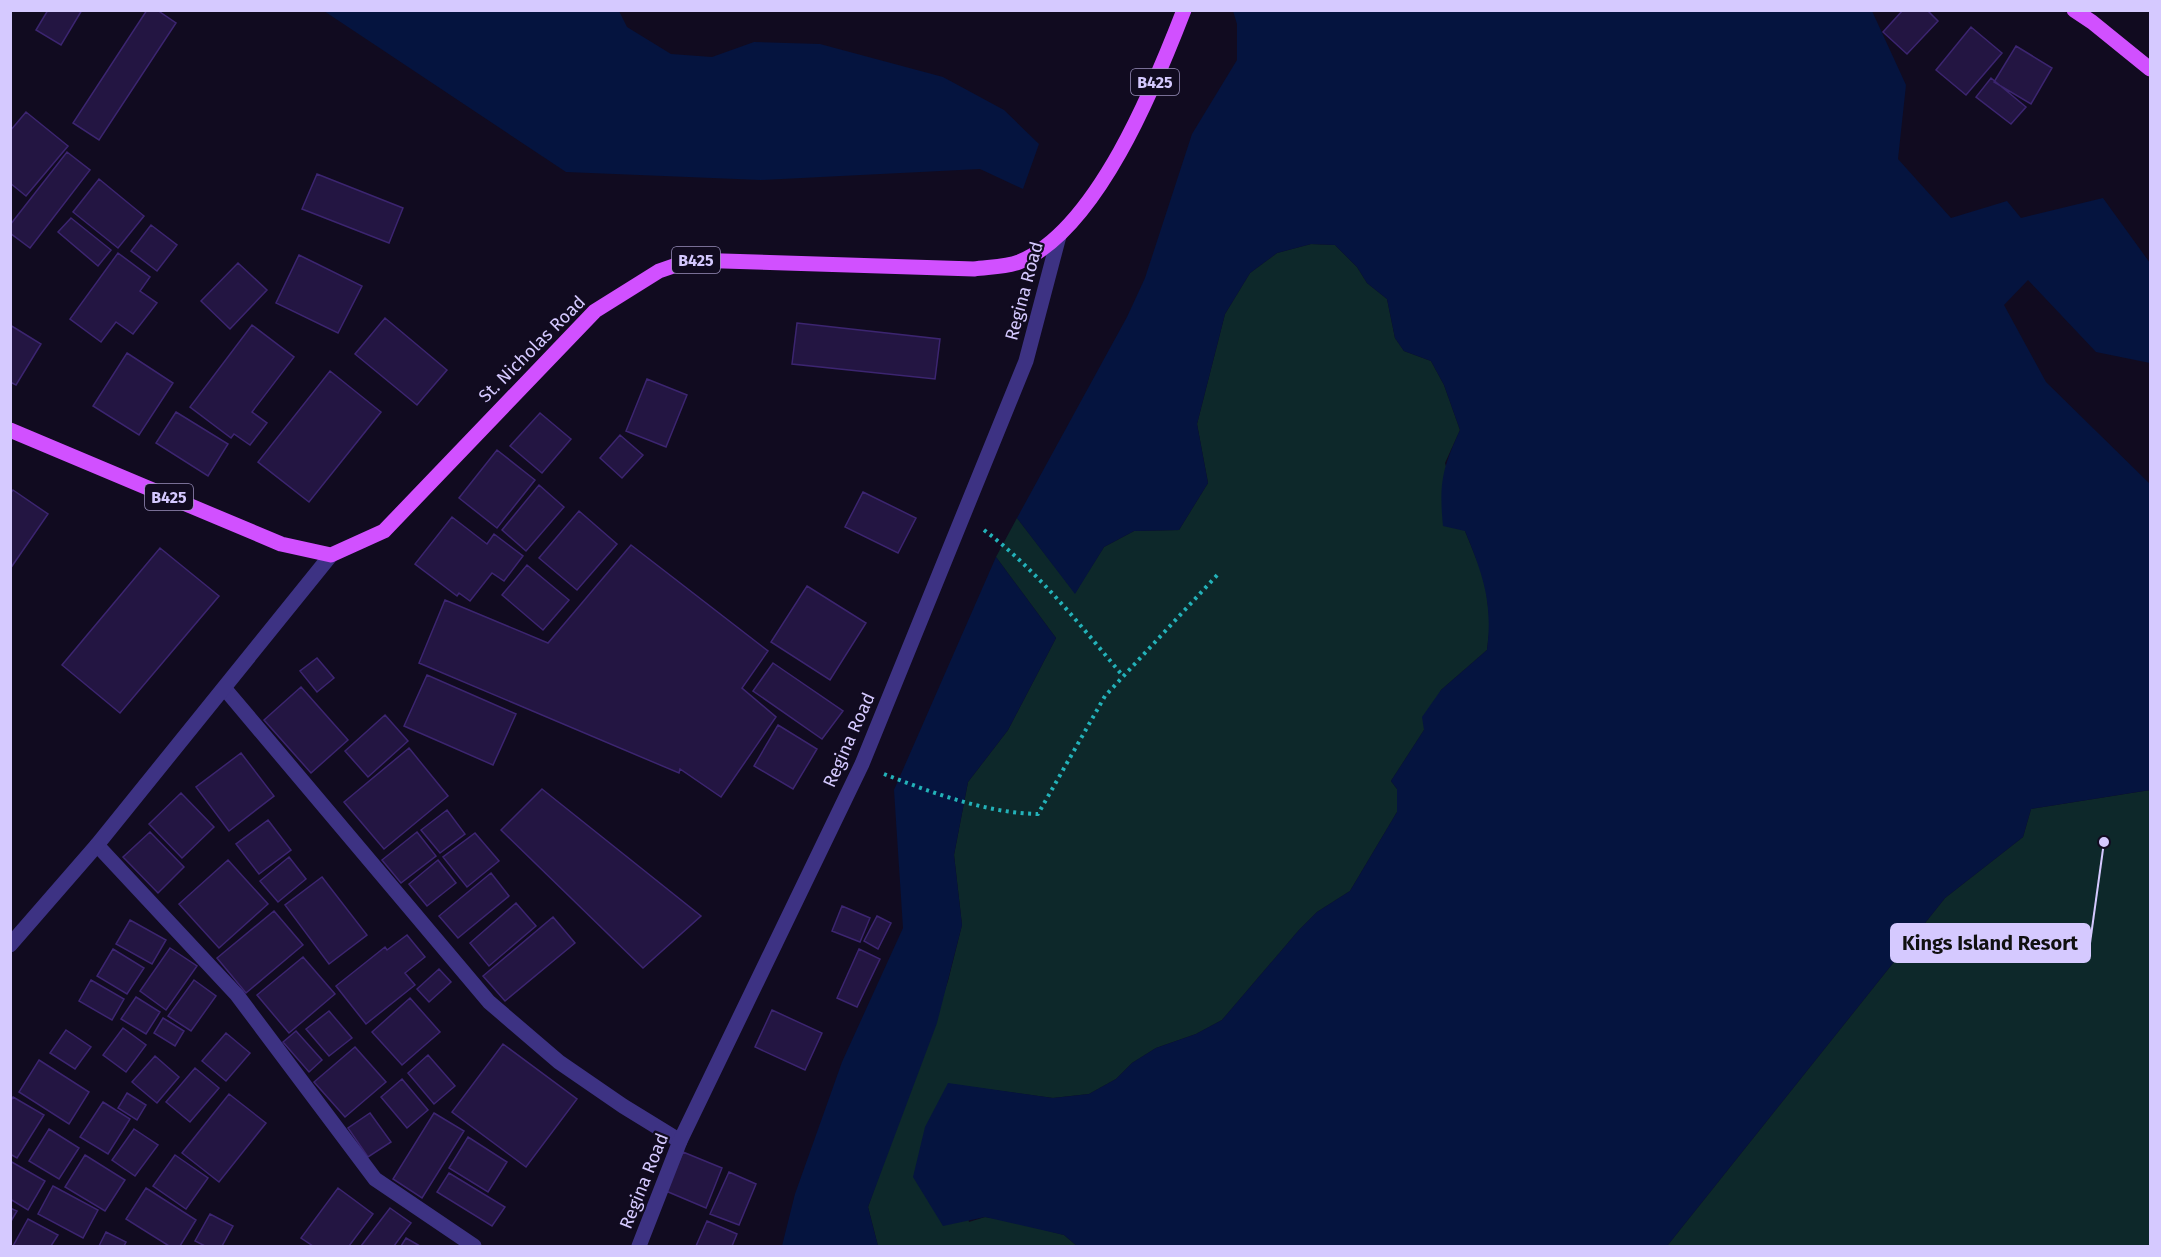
<svg xmlns="http://www.w3.org/2000/svg" width="2161" height="1257" font-family="'Fira Sans',sans-serif">
<rect width="100%" height="100%" fill="#110b20"/>
<path fill="#0d282a" d="M1311,244L1335,245L1357,267L1367,283L1387,299L1395,338L1404,351L1431,361L1444,385L1460,430L1445,463L1465,531L1485,580L1490,624L1487,650L1441,690L1424,730L1391,781L1397,789V812L1350,891L1317,912L1299,930L1222,1020L1196,1034L1156,1048L1132,1063L1116,1079L1089,1094L1053,1098L948,1084L969,1222L985,1217L1010,1221L1064,1235L1077,1246H878L868,1207L948,981L962,925L954,855L968,782L1008,730L1056,638L996,557L1017,518L1075,593L1104,547L1134,531L1179,530L1208,483L1197,424L1225,314L1250,273L1277,253Z
M2150,790V1246H1667L1945,898L2023,837L2031,809Z"/>
<path fill="#05143f" d="M324,11H619L627,27L671,54L712,57L754,42L820,44L943,77L1004,110L1039,144L1023,189L980,169L761,180L566,172Z
M1233,11H1872L1906,85L1898,159L1951,218L2007,201L2021,218L2103,198L2150,263V363L2096,352L2028,280L2004,305L2046,382L2150,484V790L2031,809L2023,837L1945,898L1667,1246H1077L1064,1235L985,1217L943,1226L913,1177L925,1127L948,1083L1053,1098L1089,1094L1116,1079L1132,1063L1156,1048L1196,1034L1222,1020L1299,930L1317,912L1350,891L1397,812V789L1391,781L1424,730L1422,717L1441,690L1487,650C1493,602 1483,575 1465,531L1443,526C1439,484 1442,469 1460,430L1444,385L1431,361L1404,351L1395,338L1387,299L1367,283L1357,267L1335,245L1311,244L1277,253L1250,273L1225,314L1197,424L1208,483L1179,530L1134,531L1104,547L1075,594L1017,518L1127,317L1145,278L1192,134L1237,60V24Z
M996,557L1056,638L1008,730L968,782L954,855L962,925L937,1023L868,1207L878,1246H782L795,1194L842,1062L903,928L894,790Z"/>
<path fill="#231542" stroke="#3c2570" stroke-width="1.5" d="M48,10H82L61,45L36,30Z
M147,10H157L176,23L99,140L73,123Z
M1903,10H1927L1938,21L1907,54L1883,32Z
M1971,27L2002,53L1966,95L1936,70Z
M2016,46L2052,68L2031,104L1994,82Z
M1991,78L2026,107L2011,124L1976,97Z
M26,112L68,146L26,196L10,183V131Z
M67,152L90,170L30,248L10,233V225Z
M317,174L403,208L389,243L302,209Z
M99,179L144,216L118,248L73,212Z
M71,218L111,250L98,266L58,232Z
M151,225L177,245L157,271L131,251Z
M118,253L150,277L140,291L157,303L133,334L116,322L101,342L70,319Z
M299,255L362,286L338,333L276,303Z
M238,263L267,290L230,329L201,301Z
M385,318L447,370L417,405L355,354Z
M797,323L940,339L935,379L792,364Z
M10,325L41,344L16,385L10,382Z
M252,325L294,357L252,412L267,423L250,445L234,434L231,438L190,407Z
M127,353L173,383L139,435L93,406Z
M330,371L381,412L309,502L258,462Z
M647,379L687,395L666,447L626,431Z
M176,412L228,444L208,476L156,443Z
M540,413L571,439L542,473L510,446Z
M620,435L643,455L622,478L600,458Z
M497,450L535,480L497,528L459,498Z
M539,485L564,507L526,551L502,530Z
M13,490L48,514L10,569V494Z
M863,492L916,518L898,553L845,527Z
M579,511L617,544L577,590L539,558Z
M452,517L487,544L494,534L523,556L504,581L492,573L470,601L459,593L457,596L415,564Z
M631,545L768,651L742,688L776,717L721,797L680,769L679,773L419,663L445,600L548,643Z
M160,548L219,596L120,713L62,665Z
M527,565L569,600L543,630L502,595Z
M807,586L866,623L830,680L771,642Z
M317,658L334,678L317,692L300,671Z
M773,663L843,711L822,739L753,691Z
M427,675L516,714L493,765L404,726Z
M301,687L348,740L311,773L264,720Z
M385,715L408,741L368,777L345,751Z
M778,725L817,749L793,789L754,766Z
M409,748L448,796L384,849L344,802Z
M241,753L274,796L229,831L196,787Z
M542,789L701,916L643,968L501,830Z
M181,793L214,827L182,858L149,824Z
M447,810L465,834L440,853L421,830Z
M268,820L291,850L259,874L236,844Z
M150,832L184,867L158,893L123,857Z
M417,832L436,856L401,883L382,860Z
M475,833L499,861L467,887L443,857Z
M289,857L306,879L278,902L260,881Z
M228,860L268,904L219,948L179,904Z
M438,860L456,883L427,906L409,884Z
M491,873L509,896L458,938L439,916Z
M322,877L367,935L329,964L285,905Z
M516,903L536,926L489,966L470,943Z
M842,906L870,918L860,942L832,931Z
M274,911L303,945L246,993L217,958Z
M877,916L891,923L878,949L864,941Z
M553,917L575,943L505,1001L483,976Z
M130,920L166,940L152,964L116,944Z
M407,935L425,957L405,973L415,985L366,1024L336,986L385,947L387,950Z
M170,948L197,966L166,1010L140,991Z
M113,949L144,968L127,994L97,976Z
M859,949L880,959L857,1007L837,998Z
M303,957L335,994L289,1033L257,995Z
M439,969L451,982L429,1002L417,989Z
M91,980L124,999L112,1020L79,1001Z
M194,980L216,996L191,1031L168,1016Z
M136,997L160,1012L146,1034L121,1019Z
M410,998L440,1032L402,1065L372,1032Z
M772,1010L822,1033L805,1070L755,1047Z
M329,1011L352,1038L329,1056L306,1029Z
M163,1018L184,1031L175,1046L154,1033Z
M123,1028L146,1045L126,1072L103,1055Z
M66,1030L91,1047L75,1069L50,1053Z
M296,1031L322,1060L309,1072L283,1042Z
M226,1033L250,1053L226,1081L202,1061Z
M503,1044L577,1099L526,1167L452,1112Z
M355,1047L386,1082L345,1117L314,1082Z
M428,1055L455,1086L434,1104L408,1073Z
M155,1056L179,1077L157,1103L132,1082Z
M39,1060L89,1092L69,1124L19,1092Z
M195,1068L219,1088L190,1122L166,1102Z
M402,1079L428,1110L407,1128L381,1097Z
M127,1093L146,1105L137,1120L118,1108Z
M229,1094L266,1123L219,1182L182,1153Z
M13,1097L44,1115L17,1158L10,1154V1102Z
M103,1102L130,1119L108,1154L80,1137Z
M370,1113L391,1142L368,1157L348,1128Z
M434,1113L464,1131L422,1198L393,1179Z
M49,1129L79,1148L59,1179L29,1161Z
M134,1129L158,1145L135,1176L112,1160Z
M468,1137L507,1162L488,1192L449,1168Z
M683,1152L722,1168L706,1208L666,1191Z
M85,1155L125,1180L105,1211L65,1187Z
M175,1155L208,1178L186,1209L153,1186Z
M10,1161L45,1181L28,1210L10,1199Z
M729,1172L756,1184L739,1225L710,1214Z
M449,1173L505,1207L492,1226L437,1192Z
M53,1186L98,1210L83,1238L38,1214Z
M146,1188L196,1220L180,1246H169L126,1219Z
M338,1188L373,1214L349,1246H313L301,1238Z
M10,1208L17,1211L10,1223Z
M390,1208L411,1223L394,1246H361Z
M210,1214L233,1226L222,1246H205L195,1241Z
M28,1219L58,1235L51,1246H13Z
M707,1221L737,1234L732,1246H696Z
M106,1232L126,1242L124,1246H99Z
M406,1238L420,1246H401Z"/>
<g fill="none" stroke-linecap="round" stroke-linejoin="round">
<path stroke="#23b2b9" stroke-width="4" stroke-dasharray="3 4.5" stroke-linecap="butt" d="M984,530C1037,570 1080,625 1123,676
M884,774C933,793 986,813 1038,814L1105,696L1219,573"/>
<path stroke="#3d3283" stroke-width="15" d="M225,689L489,1002L559,1062L623,1106L680,1141
M97,845L237,995L375,1179L474,1246"/>
<path stroke="#3d3283" stroke-width="15" d="M10,945L97,845L331,555
M639,1246L680,1141L862,764L1026,361L1059,236"/>
<path stroke="#d150ff" stroke-width="15" d="M2074,10L2092,22L2150,69
M10,430L281,544L331,555L384,531L595,311L659,271L691,260L974,269C988,267 1007,267 1019,262C1097,230 1155,85 1184,10"/>
</g>
<g text-anchor="middle" stroke-width="4.5" stroke-linejoin="round" paint-order="stroke">
<g fill="#110b20" stroke="#9a90bc" stroke-width="1.5">
<rect x="1131" y="69" width="48" height="26" rx="4.5"/>
<rect x="672" y="247" width="48" height="26" rx="4.5"/>
<rect x="145" y="484" width="48" height="26" rx="4.5"/>
</g>
<g font-size="16" font-weight="bold" fill="#d5c9ff">
<text x="1155" y="88">B425</text>
<text x="696" y="266">B425</text>
<text x="169" y="503">B425</text>
</g>
<g font-size="18" fill="#d5c9ff" stroke="#110b20">
<text transform="translate(1024 291) rotate(-75)" y="6">Regina Road</text>
<text transform="translate(532 349) rotate(-45)" y="6">St. Nicholas Road</text>
<text transform="translate(849 740) rotate(-66)" y="6">Regina Road</text>
<text transform="translate(644 1181) rotate(-68)" y="6">Regina Road</text>
</g>
</g>
<path fill="none" stroke="#d5c9ff" stroke-width="2" d="M2104 842L2090 943"/>
<circle fill="#d5c9ff" stroke="#110b20" stroke-width="2" cx="2104" cy="842" r="6"/>
<rect fill="#d5c9ff" stroke="#d5c9ff" stroke-width="2" x="1891" y="924" width="199" height="38" rx="6"/>
<g font-size="20" text-anchor="middle" font-weight="bold" fill="#111">
<text x="1990" y="950">Kings Island Resort</text>
</g>
<rect width="2161" height="1257" fill="none" stroke="#d5c9ff" stroke-width="24"/>
</svg>
